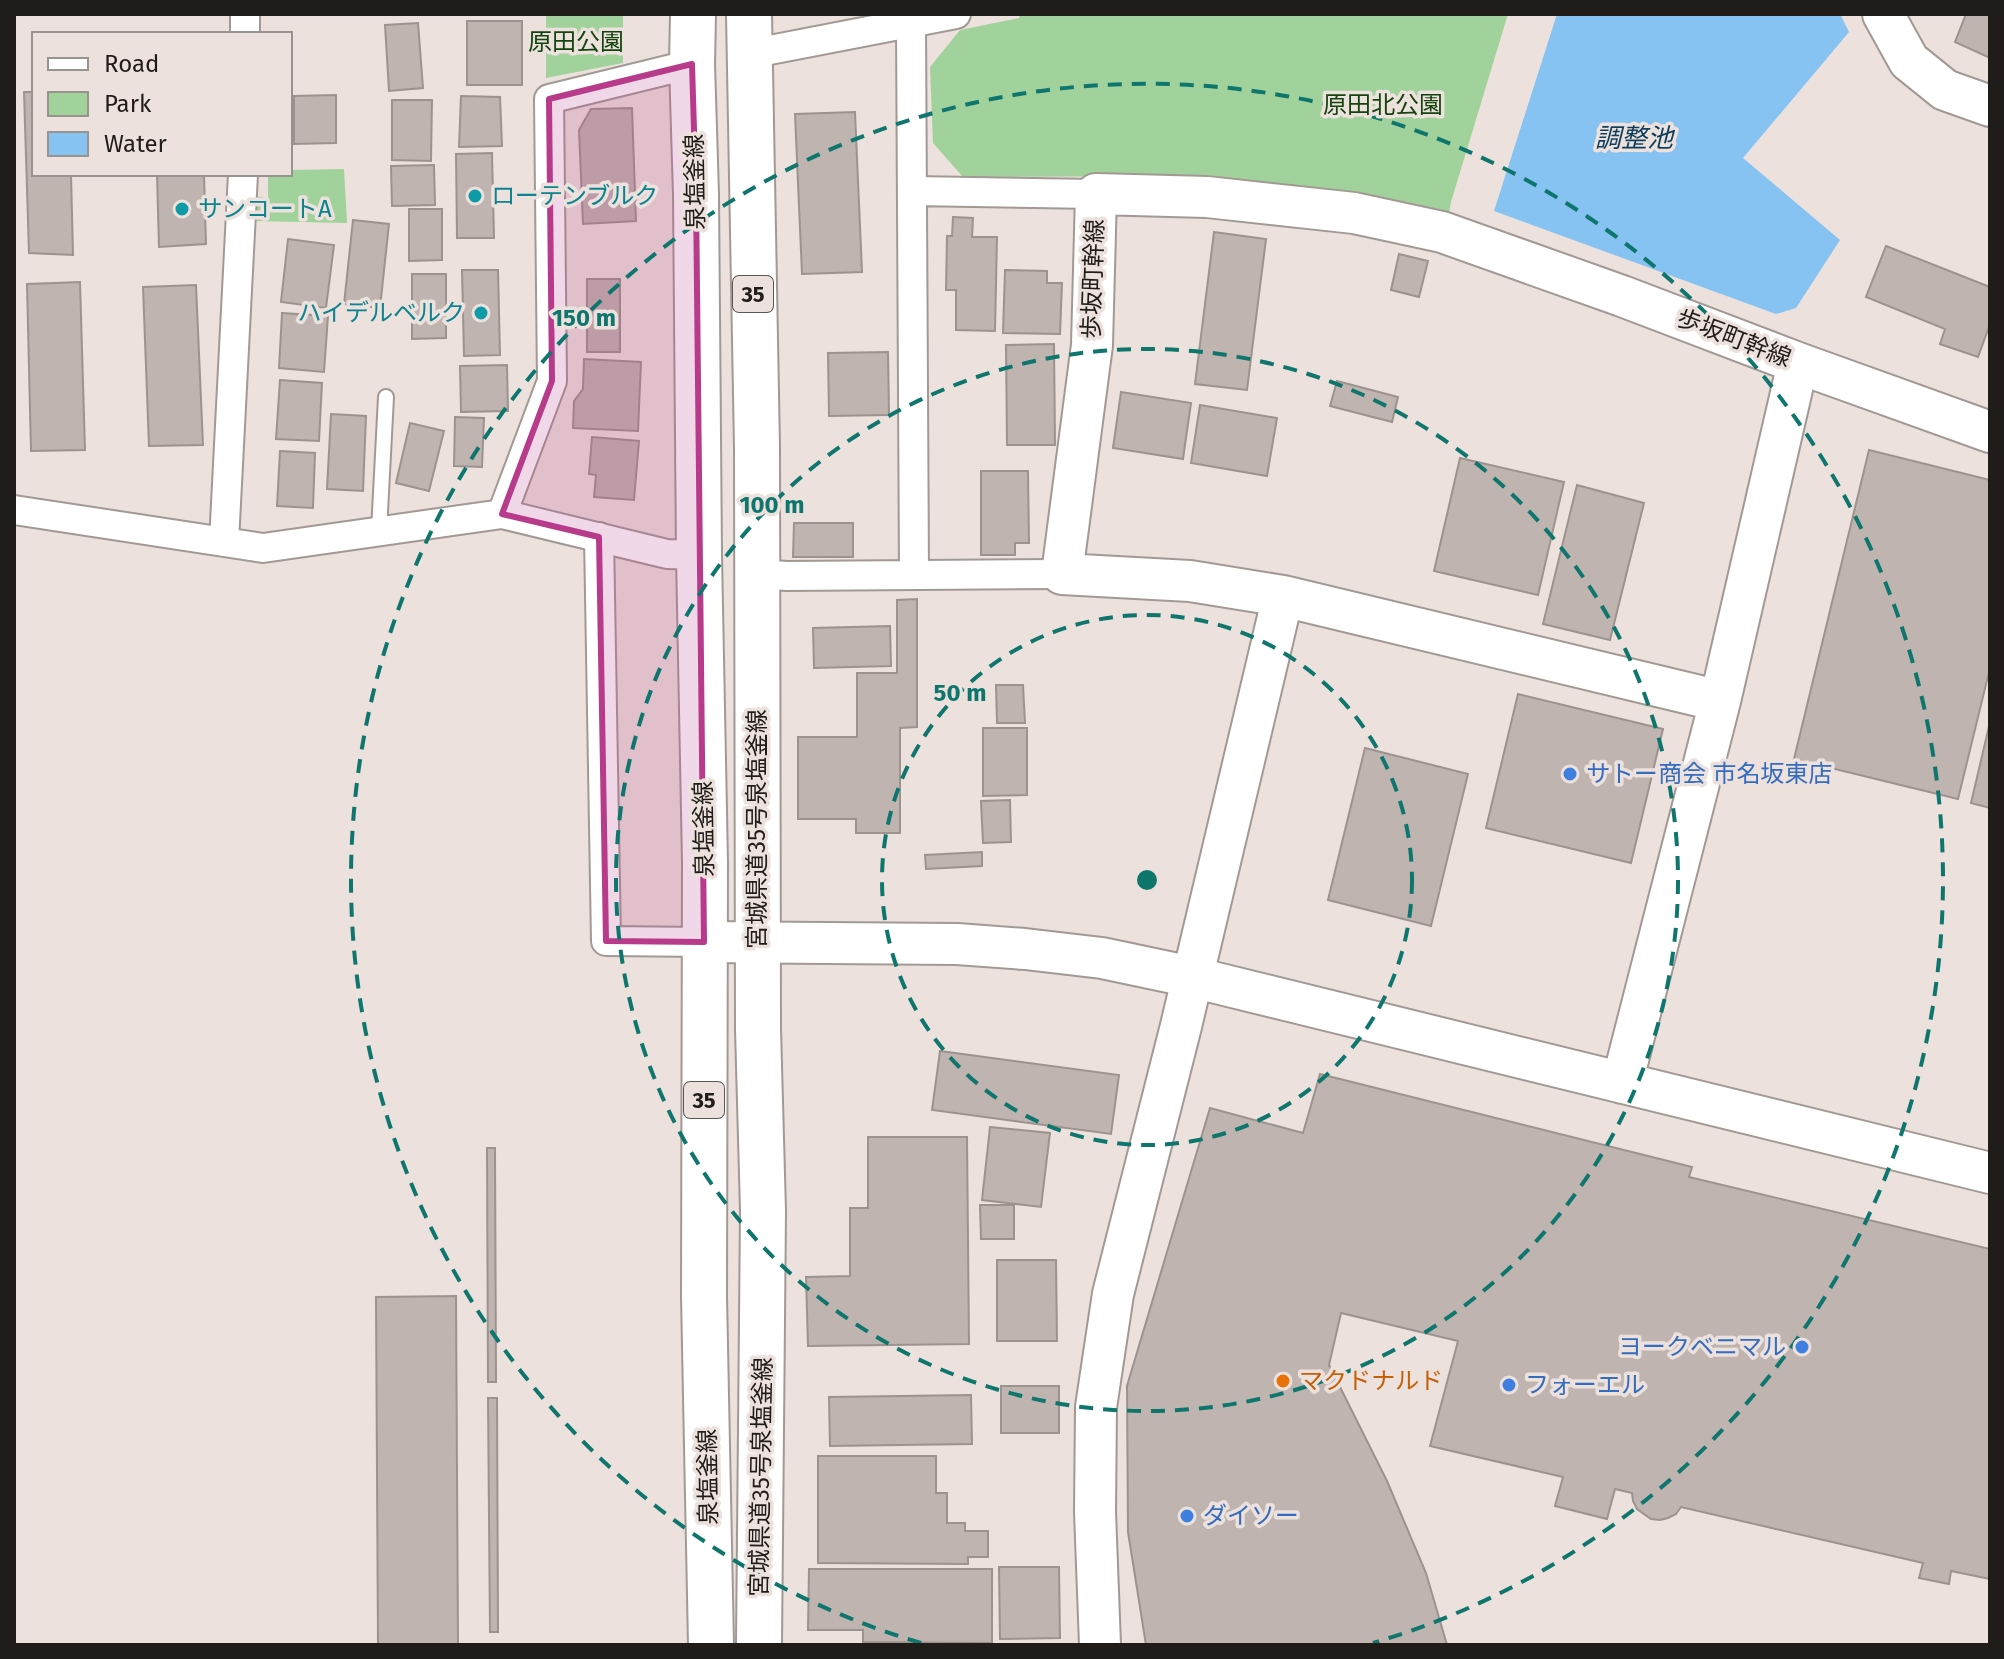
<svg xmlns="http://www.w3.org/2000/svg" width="2004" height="1659" font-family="'Fira Sans','Noto Sans JP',sans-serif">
<rect width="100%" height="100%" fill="#ece1dc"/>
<path fill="#a1d29b" d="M546,14H623V63L546,78Z
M1020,14H1508L1451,202L1448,219L1360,194L1208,176L963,177L933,143L930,67L960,30L1019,18Z
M344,169L347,223L255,221V196L268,198V174H290V170Z"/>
<path fill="#86c3f2" d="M1557,14H1840L1849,32L1743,158L1840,240L1796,308L1776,314L1494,211Z"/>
<path fill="#bfb4af" stroke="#9d938e" stroke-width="2" d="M1966,14H1990V58L1955,42Z
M467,21H522V85H467Z
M418,23L423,88L389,91L385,25Z
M24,92H34V174H71L73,255L29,253Z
M336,95V143L294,144V96Z
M461,96L500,97L502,146L459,147Z
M392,100H432L431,161L392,160Z
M632,108L636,221L583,224L579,130L591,109Z
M855,112L862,272L802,274L795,114Z
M492,153L494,238H457L456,154Z
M434,165L435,205L392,206L391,166Z
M157,174H204L206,244L159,247Z
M409,209H442V260L409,261Z
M953,217L973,218L972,237H997L995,331L956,330V290H946L947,236H952Z
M353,220L389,224L380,308L344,304Z
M1214,232L1266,239L1247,390L1195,384Z
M288,239L334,245L326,308L281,302Z
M1886,246L1990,287V324L1978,357L1940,344L1945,329L1866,297Z
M1399,254L1428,261L1419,297L1391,290Z
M462,270H498L500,355L464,356Z
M1005,270L1047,271V283H1062L1060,334L1003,333Z
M412,274H446V338L412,339Z
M587,279H620V352H587Z
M80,282L85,450L31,451L27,284Z
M196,285L203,445L149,446L143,287Z
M282,313L328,316L324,372L279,368Z
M1054,344L1055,445H1007L1006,345Z
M888,352L889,415L829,416L828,353Z
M584,359L641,362L638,431L573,428L574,401L583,389Z
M507,365L508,411L461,412L460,366Z
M280,380L322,383L319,441L276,439Z
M1337,381L1398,397L1392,422L1330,406Z
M1121,392L1191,403L1183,459L1113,448Z
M1200,405L1277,418L1267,476L1191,463Z
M331,414L366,416L363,491L327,489Z
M455,417L484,418L482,467L454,466Z
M410,423L444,431L429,491L396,483Z
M592,437L639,441L634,500L594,497L596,475L589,474Z
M1869,450L1990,480V668L1958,799L1794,759Z
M280,451L315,453L313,508L277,506Z
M1460,458L1564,482L1538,595L1434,571Z
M981,471H1028L1029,543H1015V555H981Z
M1577,485L1644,503L1610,640L1543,624Z
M794,523H853V557H793Z
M917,599V727L900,728V833H856V819H798V737H857V673H897V600Z
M890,626L891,666L814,668L813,628Z
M996,685H1023L1025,723H997Z
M1518,694L1663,729L1631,863L1486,828Z
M1990,722V808L1971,803Z
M983,728H1027V795L983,796Z
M1365,748L1468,774L1431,926L1328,900Z
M1010,800L1011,842L983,843L981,801Z
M982,852V866L926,869L925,855Z
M940,1051L1119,1075L1111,1134L932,1110Z
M1320,1074L1692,1167L1689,1177L1990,1249V1579L1951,1571L1949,1584L1919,1578L1923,1563L1681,1507L1676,1514L1668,1518L1660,1520L1651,1519L1637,1509L1633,1501L1632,1493L1615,1489L1607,1519L1555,1506L1563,1477L1430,1446L1458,1341L1341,1313L1329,1365L1387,1481L1426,1573L1447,1645H1146L1128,1532L1127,1386L1210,1108L1303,1133Z
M990,1127L1050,1133L1041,1207L982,1200Z
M868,1137H967L969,1344L808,1346L806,1277L850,1276V1208H868Z
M487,1148H495L496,1382H488Z
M980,1205H1014V1239H981Z
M997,1260H1056L1057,1341H997Z
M456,1296L458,1645H378L376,1297Z
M1001,1386H1059V1433H1001Z
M971,1395L972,1444L830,1446L829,1397Z
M488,1398H497L498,1632H490Z
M818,1456H936V1493H947V1523H965V1531H988V1557H968V1564L818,1563Z
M999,1567H1059L1060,1638L1000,1639Z
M809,1569H992V1643L863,1642V1630H808Z"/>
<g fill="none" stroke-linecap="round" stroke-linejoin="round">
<defs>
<path id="lane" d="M379,531L386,397"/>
<path id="street" d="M911,23L914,575
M245,34V14
M749,54L956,14
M913,191L1096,194
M14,510L263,548L502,514L667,554L699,555
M502,514L552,381L549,99L692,64
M599,537L606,941L704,942
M224,542L243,174
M756,574L787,576L1062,574"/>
<path id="secondary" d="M1883,14L1909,61L1945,90L1990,106
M1720,701L1283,596L1190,581L1062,574L1092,345L1096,194L1207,197L1354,213L1442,232L1622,296L1798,363L1990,432
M704,942L957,944L1025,949L1102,958L1192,977L1990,1173
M1622,1083L1720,701L1798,363
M1100,1645L1095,1512L1096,1407L1113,1294L1181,1026L1283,596"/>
<path id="primary" d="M693,14L692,64L696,195L699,555L705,863L704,1296L711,1645
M749,14L757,448L758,1029L763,1211L759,1645"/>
</defs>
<use href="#lane" stroke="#a39994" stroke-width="18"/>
<use href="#street" stroke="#a39994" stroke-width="32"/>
<use href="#secondary" stroke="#a39994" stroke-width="44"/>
<use href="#primary" stroke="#a39994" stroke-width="48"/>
<use href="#lane" stroke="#fff" stroke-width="14"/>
<use href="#street" stroke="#fff" stroke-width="28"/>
<use href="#secondary" stroke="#fff" stroke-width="40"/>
<use href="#primary" stroke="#fff" stroke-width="44"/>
</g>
<path fill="#b73b8a" fill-opacity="0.2" stroke="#b73b8a" stroke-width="6" stroke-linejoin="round" d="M692,64L696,195L704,942L606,941L599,537L502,514L552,381L549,99Z"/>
<g fill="none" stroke="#0f766e" stroke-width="4" stroke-dasharray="14 10">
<circle cx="1147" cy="880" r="265"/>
<circle cx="1147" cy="880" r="531"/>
<path d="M921 1643A796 796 0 1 1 1373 1643"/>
</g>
<g fill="#0f9aa8" stroke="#ece1dc" stroke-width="3">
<circle cx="475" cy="196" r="8"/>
<circle cx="182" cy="209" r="8"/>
<circle cx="481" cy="313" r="8"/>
</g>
<g fill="#3f7fe0" stroke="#ece1dc" stroke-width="3">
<circle cx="1570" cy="774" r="8"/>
<circle cx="1802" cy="1347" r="8"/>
<circle cx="1509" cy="1385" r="8"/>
<circle cx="1187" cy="1516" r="8"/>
</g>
<circle fill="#e8710a" stroke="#ece1dc" stroke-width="3" cx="1283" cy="1381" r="8"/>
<g text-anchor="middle" stroke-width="7" stroke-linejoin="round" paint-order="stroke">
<g fill="#ece1dc" stroke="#5d5754" stroke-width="2">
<rect x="733" y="276" width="40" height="36" rx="6"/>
<rect x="684" y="1082" width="40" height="36" rx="6"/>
</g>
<g font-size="22" font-weight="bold" fill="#201c1a">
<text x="753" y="302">35</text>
<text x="704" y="1108">35</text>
</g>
<g font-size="24" fill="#13440e" stroke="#ece1dc">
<text x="576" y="50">原田公園</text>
<text x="1383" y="113">原田北公園</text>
</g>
<g font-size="24" fill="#201c1a" stroke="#ece1dc">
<text transform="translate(695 182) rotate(-91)" y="8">泉塩釜線</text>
<text transform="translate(1093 279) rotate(-88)" y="8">歩坂町幹線</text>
<text transform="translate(1734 338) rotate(21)" y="8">歩坂町幹線</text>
<text transform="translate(704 829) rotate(-91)" y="8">泉塩釜線</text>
<text transform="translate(757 829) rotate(-90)" y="8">宮城県道35号泉塩釜線</text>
<text transform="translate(708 1477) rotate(-91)" y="8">泉塩釜線</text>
<text transform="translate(761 1477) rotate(-89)" y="8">宮城県道35号泉塩釜線</text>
</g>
<g font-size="24" fill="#0d838f" stroke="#ece1dc" text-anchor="start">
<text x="491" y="204">ローテンブルク</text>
<text x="198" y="217">サンコートA</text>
<text x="465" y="321" text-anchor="end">ハイデルベルク</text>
</g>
<g font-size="24" fill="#366cbe" stroke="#ece1dc" text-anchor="start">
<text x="1586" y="782">サトー商会 市名坂東店</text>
<text x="1786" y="1355" text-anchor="end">ヨークベニマル</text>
<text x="1525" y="1393">フォーエル</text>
<text x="1203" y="1524">ダイソー</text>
</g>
<g font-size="24" fill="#c56008" stroke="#ece1dc" text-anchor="start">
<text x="1299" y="1389">マクドナルド</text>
</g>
<g font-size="26" font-style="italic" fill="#0e3e5d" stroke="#ece1dc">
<text x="1634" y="147">調整池</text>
</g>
</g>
<circle cx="1147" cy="880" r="12" fill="#0f766e" stroke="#ece1dc" stroke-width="4"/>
<g font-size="24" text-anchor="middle" font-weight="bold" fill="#0f766e" stroke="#ece1dc" stroke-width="7" stroke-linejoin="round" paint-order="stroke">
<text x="584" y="326">150 m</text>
<text x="772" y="513">100 m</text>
<text x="960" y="701">50 m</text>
</g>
<rect width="2004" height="1659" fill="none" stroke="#201c1a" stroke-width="32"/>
<rect x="32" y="32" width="260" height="144" fill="#ece1dc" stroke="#9a928e" stroke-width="2"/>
<rect x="48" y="58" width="40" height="12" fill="#ffffff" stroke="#9a928e" stroke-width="2"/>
<text x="104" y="72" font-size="24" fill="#201c1a">Road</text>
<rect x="48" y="92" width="40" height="24" fill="#a1d29b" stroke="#9a928e" stroke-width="2"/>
<text x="104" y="112" font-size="24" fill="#201c1a">Park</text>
<rect x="48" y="132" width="40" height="24" fill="#86c3f2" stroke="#9a928e" stroke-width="2"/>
<text x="104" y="152" font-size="24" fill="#201c1a">Water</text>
</svg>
